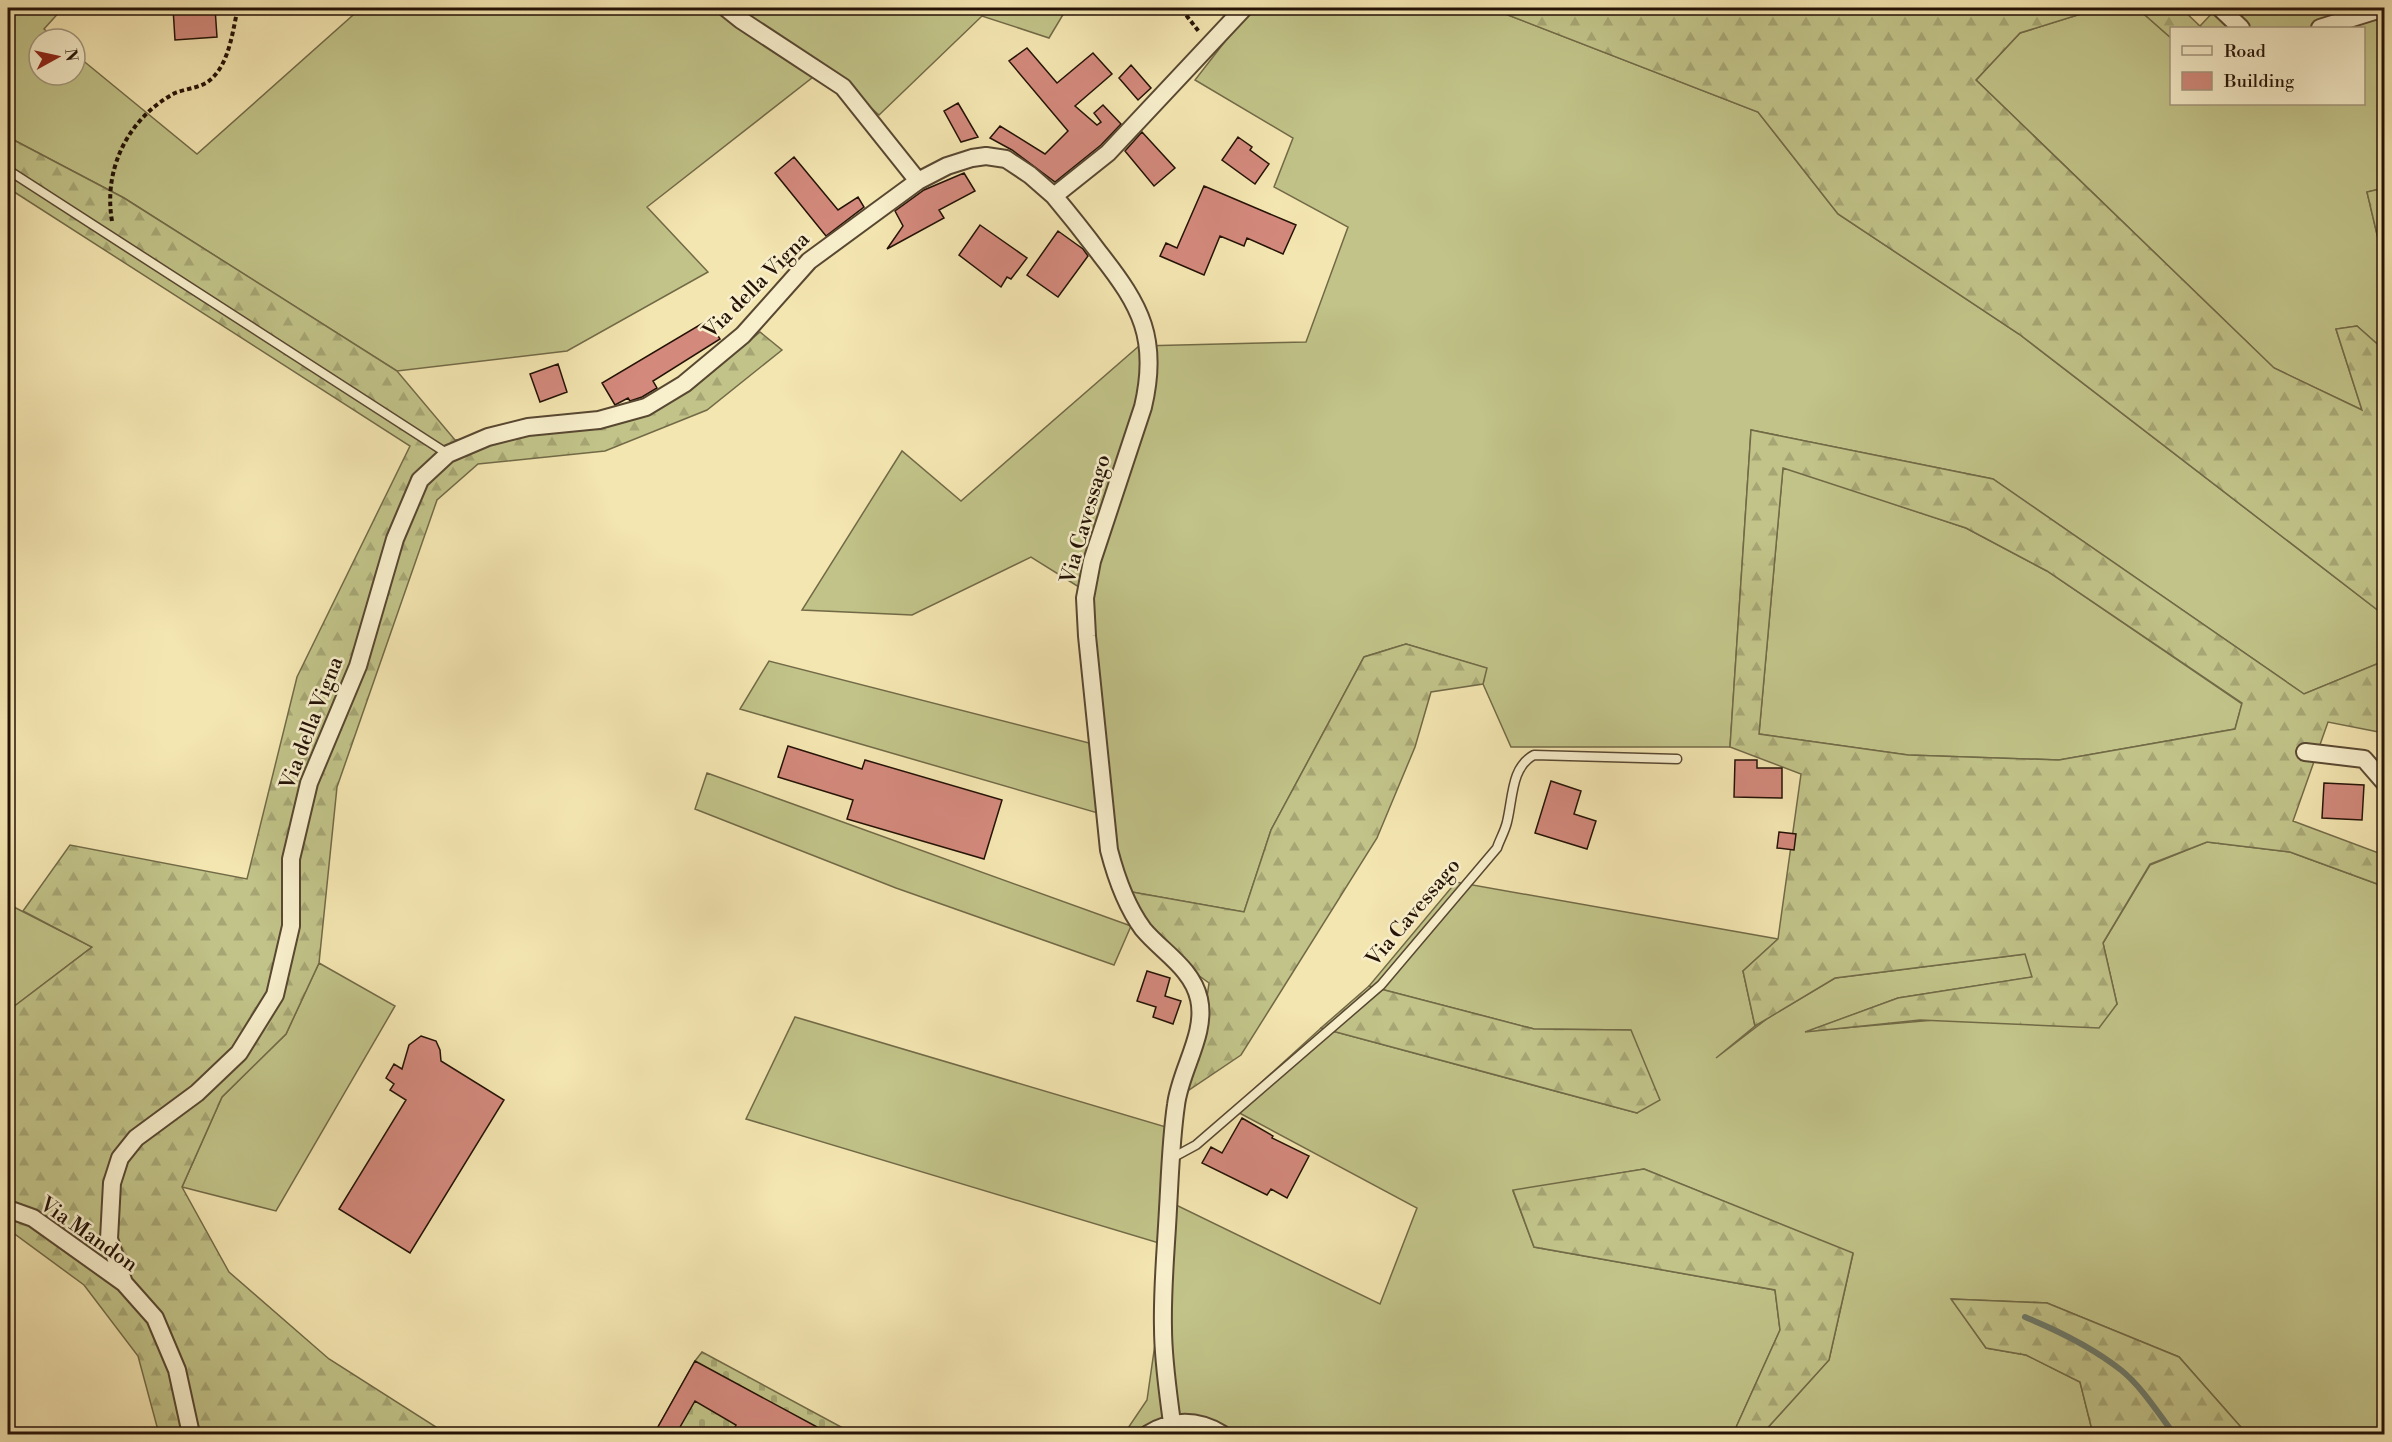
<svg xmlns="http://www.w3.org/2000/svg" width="2392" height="1442" font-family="'Libre Bodoni',serif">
<defs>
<pattern id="forest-firs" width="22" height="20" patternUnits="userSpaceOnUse" patternTransform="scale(1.5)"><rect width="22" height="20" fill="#c1c388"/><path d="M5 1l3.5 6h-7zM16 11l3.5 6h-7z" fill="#a6a674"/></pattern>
<pattern id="cemetery-stones" width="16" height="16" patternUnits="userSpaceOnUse" patternTransform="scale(1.5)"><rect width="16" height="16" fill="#c1c388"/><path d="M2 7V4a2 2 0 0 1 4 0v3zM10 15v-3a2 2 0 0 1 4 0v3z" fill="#a6a674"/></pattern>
</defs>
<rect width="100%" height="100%" fill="#f4e6b1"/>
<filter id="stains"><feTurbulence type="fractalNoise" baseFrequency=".00333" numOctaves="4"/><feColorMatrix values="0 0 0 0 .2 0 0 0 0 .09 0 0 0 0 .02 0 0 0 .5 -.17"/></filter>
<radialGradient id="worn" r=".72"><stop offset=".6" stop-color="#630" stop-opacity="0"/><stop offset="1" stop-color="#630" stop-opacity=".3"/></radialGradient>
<path fill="#c1c388" stroke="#726a47" stroke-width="1.5" d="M8,8H63L44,29L56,39H39V75H75V54L197,154L361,8H1067L1049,38L982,16L879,115L826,67L647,207L708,272L567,351L397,371L124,198L8,137Z
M1251,8H1490L1758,112L1838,214L2019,334L2384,615V661L2304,694L1993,479L1751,430L1730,747H1511L1483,684L1486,668L1406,644L1364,657L1271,830L1244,912L1115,889L1098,813L740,709L769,661L1089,743L1079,587L1031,557L912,615L802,610L902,451L961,501L1139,346L1306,342L1348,227L1274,187L1293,138L1195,80Z
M2100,8H2137L2171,38L2172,104H2364V28H2202L2200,26L2217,8H2384V188L2367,192L2384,264V350L2357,326L2336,329L2362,410L2274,368L1976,80L2020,33Z
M1783,467L1966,528L2047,571L2242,704L2235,729L2059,760L1908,755L1759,734Z
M707,773L1131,926L1114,965L896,888L695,809Z
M2207,842L2290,852L2380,885L2384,878V1434H2247L2179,1357L2047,1303L1952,1299L1986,1348L2026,1355L2080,1382L2093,1434H1762L1829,1360L1853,1254L1644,1169L1513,1191L1534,1247L1775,1290L1780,1330L1733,1434H1124L1147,1400L1169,1246L746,1119L795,1017L1166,1127L1176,1205L1380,1304L1417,1208L1232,1109L1321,1028L1637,1113L1630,1030L1534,1029L1369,986L1456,882L1778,939L1743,971L1755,1026L1716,1058L1768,1018L1835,978L2026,954L2033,977L1898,998L1809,1031L2117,1004L2103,943L2150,865Z
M8,904L92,947L8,1011Z
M319,963L395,1006L276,1211L182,1187L222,1097L286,1034Z"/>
<path fill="url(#forest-firs)" stroke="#726a47" stroke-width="1.5" fill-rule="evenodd" d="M1490,8H2100L2020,33L1976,80L2274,368L2362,410L2336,329L2357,326L2384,350V615L2019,334L1838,214L1758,112Z
M2137,8H2181L2202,28H2172L2171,38Z
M8,137L124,198L397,371L455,440L601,426L691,390L760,332L782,350L707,410L605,451L478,464L437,500L337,787L319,963L286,1034L222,1097L182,1187L229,1272L329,1359L447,1434H159L138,1356L84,1285L8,1229V1011L92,947L23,911L70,845L247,879L297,677L410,446L8,188Z
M2384,188V264L2367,192Z
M1751,430L1993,479L2304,694L2384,661V733L2328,722L2293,821L2384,855V878L2380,885L2290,852L2207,842L2150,864L2103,943L2117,1004L2099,1028L1920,1020L1805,1032L1898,998L2032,977L2025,954L1835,978L1755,1026L1743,971L1778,939L1801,774L1730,747ZM1783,468L1966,528L2047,571L2242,703L2235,729L2059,760L1908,755L1759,734Z
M1406,644L1487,668L1483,684L1431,692L1415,747L1377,838L1241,1055L1180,1096L1202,1033L1209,983L1131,926L1115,889L1244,912L1271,830L1364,657Z
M1369,986L1534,1029L1631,1030L1660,1100L1637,1113L1321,1028Z
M1644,1169L1853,1253L1829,1360L1762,1434H1733L1780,1330L1775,1290L1534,1247L1513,1190Z
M1951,1299L2047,1303L2179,1357L2247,1434H2093L2080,1382L2026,1355L1986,1348Z"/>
<path fill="url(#cemetery-stones)" stroke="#726a47" stroke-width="1.5" d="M702,1352L854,1434H654L695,1361Z"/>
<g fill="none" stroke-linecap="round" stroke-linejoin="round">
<path stroke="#6c7a6b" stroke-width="6" d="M2025,1317C2059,1331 2092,1347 2121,1370C2142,1387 2158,1413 2174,1434"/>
</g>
<path fill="#d3897c" stroke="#241206" stroke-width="1.5" d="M173,8H215L217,37L175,40Z
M1027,48L1057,83L1093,53L1112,74L1075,106L1097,125L1101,122L1094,113L1103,105L1121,124L1101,145L1055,182L1012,150L990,138L1000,126L1045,154L1068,131L1009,61Z
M1131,65L1151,88L1138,100L1119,78Z
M958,103L978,137L961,142L944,111Z
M1142,132L1175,168L1154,186L1125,151Z
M1238,137L1252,147L1250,150L1269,164L1255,184L1222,160Z
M794,157L838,210L858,197L864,207L826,236L775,173Z
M964,173L975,191L939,210L944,218L887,249L903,226L895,211L924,190Z
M1204,186L1296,225L1283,254L1247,238L1244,246L1220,236L1204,275L1160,256L1166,243L1177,248Z
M980,225L1027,258L1011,279L1007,277L1001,287L959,255Z
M1058,231L1083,249L1088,256L1058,297L1027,275Z
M708,320L720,339L653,381L657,388L642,397L630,401L628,398L615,405L602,383Z
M558,364L567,392L540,402L530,374Z
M788,746L862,769L865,760L1002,800L984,859L847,819L853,800L778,777Z
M1735,760H1757V768H1782V798L1734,797Z
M1551,781L1581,791L1574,814L1596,821L1587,849L1535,833Z
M2324,783L2364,785L2362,820L2322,818Z
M1779,832L1796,834L1794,850L1777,848Z
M1147,971L1170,978L1165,996L1181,1001L1173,1024L1153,1017L1156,1007L1137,1001Z
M421,1036L436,1041L440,1050L441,1061L504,1100L410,1253L339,1209L406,1100L390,1090L394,1084L386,1078L394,1064L402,1069L409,1045Z
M1242,1118L1273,1136L1272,1138L1309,1156L1287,1198L1271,1189L1267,1195L1202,1163L1211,1147L1222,1153Z
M695,1361L830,1434H731L736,1425L695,1401L676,1434H654Z"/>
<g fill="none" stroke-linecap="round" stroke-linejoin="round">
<defs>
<path id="service" d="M8,170L448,454
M1172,1158L1196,1145L1381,985L1497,848C1500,839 1505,831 1507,822C1513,798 1511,767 1534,755L1677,759"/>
<path id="minor" d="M726,8L741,20L843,87L918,181
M2220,8L2241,28
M2320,28L2384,8
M2305,752L2364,759L2384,782
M8,1209L33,1218L124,1283L155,1318L177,1370L191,1434
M124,1283L109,1239L112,1183L120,1158L136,1138L197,1093L239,1053L275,995L291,926V859L309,783L358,666L395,539L420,480L448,454L488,437L528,427L599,420L646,407L684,384L743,335L809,261L918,181L947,166L972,158L986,156L1006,159L1030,175L1054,196
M1172,1423C1168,1392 1163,1360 1163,1328C1162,1288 1166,1249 1168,1209C1170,1175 1171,1139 1176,1105C1180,1070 1207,1034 1199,999C1192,968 1162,952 1143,929C1126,906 1116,877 1109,850L1087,636L1085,598L1092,561L1143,407C1159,339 1141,306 1100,254C1085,234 1070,215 1054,196L1108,153L1244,8
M1148,1434C1173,1419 1197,1419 1222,1434"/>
</defs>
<use href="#service" stroke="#584731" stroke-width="11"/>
<use href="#minor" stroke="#584731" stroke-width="20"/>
<path stroke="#241206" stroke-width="4" stroke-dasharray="4.5 3" stroke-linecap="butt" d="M1186,8V15L1200,33
M112,221C103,169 128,118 175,93C185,89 197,88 206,83C228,69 232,35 237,12"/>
<use href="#service" stroke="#f8efcc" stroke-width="8"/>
<use href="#minor" stroke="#f8efcc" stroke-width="16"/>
</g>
<g text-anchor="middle" stroke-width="5" stroke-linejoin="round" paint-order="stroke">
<g font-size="21" fill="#241206" stroke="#f8efcc">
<text transform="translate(756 285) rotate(-45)" y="7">Via della Vigna</text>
<text transform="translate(1085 519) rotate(-74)" y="7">Via Cavessago</text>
<text transform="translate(311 723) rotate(-69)" y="7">Via della Vigna</text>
<text transform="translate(1413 912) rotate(-50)" y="7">Via Cavessago</text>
<text transform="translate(89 1234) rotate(35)" y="7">Via Mandon</text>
</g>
</g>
<rect width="2392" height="1442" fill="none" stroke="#f4e6b1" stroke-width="30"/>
<rect x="9" y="9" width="2374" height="1424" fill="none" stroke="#241206" stroke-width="3"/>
<rect x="15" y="15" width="2362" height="1412" fill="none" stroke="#241206" stroke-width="1.5"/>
<rect x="2170" y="27" width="195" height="78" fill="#f8efcc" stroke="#a3977d" stroke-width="1.5"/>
<rect x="2182" y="46" width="30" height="9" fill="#f8efcc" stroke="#a3977d" stroke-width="1.5"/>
<text x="2224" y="57" font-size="18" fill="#241206">Road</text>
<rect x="2182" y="72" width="30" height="18" fill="#d3897c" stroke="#a3977d" stroke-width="1.5"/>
<text x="2224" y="87" font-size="18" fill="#241206">Building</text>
<g transform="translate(57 57) rotate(82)"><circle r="28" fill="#f8efcc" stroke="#a3977d" stroke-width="1.5"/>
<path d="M0-4.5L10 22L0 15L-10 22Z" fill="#8f2418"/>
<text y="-9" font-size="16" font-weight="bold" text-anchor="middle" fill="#241206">N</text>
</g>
<rect width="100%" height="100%" filter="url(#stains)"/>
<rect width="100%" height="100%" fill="url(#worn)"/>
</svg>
